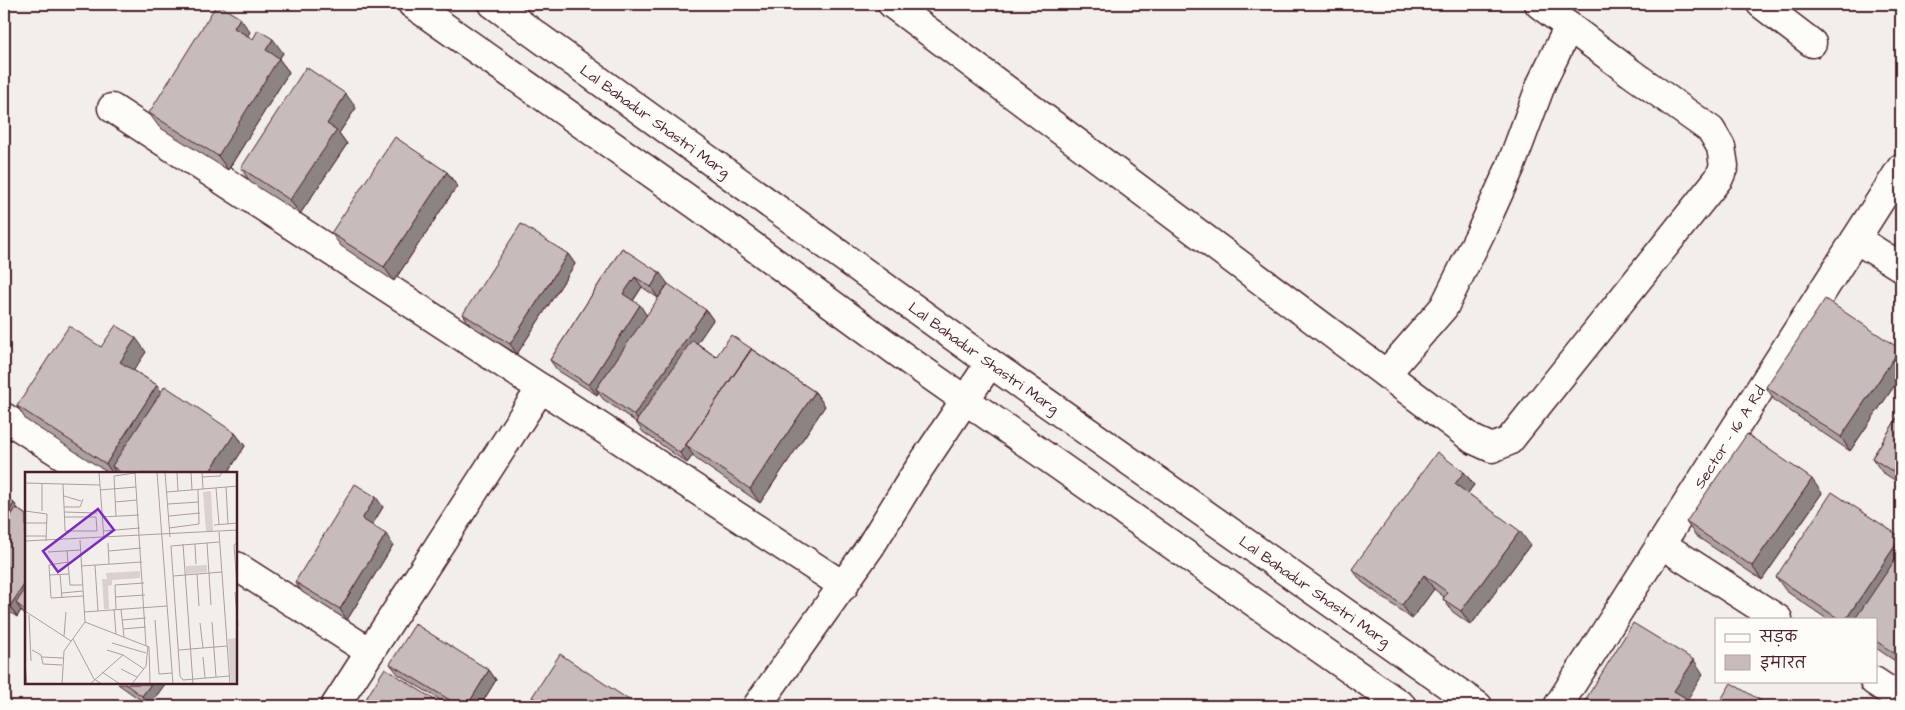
<svg xmlns="http://www.w3.org/2000/svg" width="1905" height="710" font-family="'Architects Daughter','Playpen Sans Deva',sans-serif">
<rect width="100%" height="100%" fill="#f2efeb"/>
<filter id="ink" filterUnits="userSpaceOnUse"><feTurbulence type="fractalNoise" baseFrequency=".02" numOctaves="2"/><feDisplacementMap in="SourceGraphic" scale="10" xChannelSelector="R" yChannelSelector="G"/><feConvolveMatrix kernelMatrix="1 2 1 2 8 2 1 2 1" color-interpolation-filters="sRGB"/></filter>
<g filter="url(#ink)">
<g fill="none" stroke-linecap="round" stroke-linejoin="round">
<defs>
<g id="street">
<path d="M892,4L1474,440L1492,448L1509,441L1719,178L1724,166L1721,147L1711,130L1631,73L1539,4"/>
<path d="M1761,4L1812,43"/>
<path d="M112,108L844,586"/>
<path d="M1856,239L1901,267"/>
<path d="M1386,374L1444,307L1480,234L1510,168L1542,82L1569,26"/>
<path d="M4,417L92,474"/>
<path d="M1661,544L1778,619"/>
<path d="M236,566L370,652"/>
<path d="M1874,681L1901,699"/>
<path d="M335,706L541,388"/>
<path id="s1" d="M1558,706L1901,168"/>
</g>
<g id="secondary">
<path d="M412,4L698,206L911,362L1402,706"/>
<path id="s2" d="M493,4L990,363L1478,706"/>
<path d="M757,706L870,547L912,479L990,363"/>
</g>
</defs>
<use href="#street" stroke="#4a1f2b" stroke-width="31"/>
<use href="#secondary" stroke="#4a1f2b" stroke-width="31"/>
<use href="#street" stroke="#fdfcf7" stroke-width="28"/>
<use href="#secondary" stroke="#fdfcf7" stroke-width="28"/>
</g>
<path fill="#aca1a1" stroke="#4a1f2b" d="M250,32L247,36L283,53L279,59L289,72L228,170L159,127L149,113Z
M356,108L339,133L347,144L300,214L250,182L241,168Z
M447,172L457,186L394,281L341,246L331,233Z
M622,248L668,284L658,298L642,287L633,301L647,315L706,310L713,320L697,343L716,357L753,350L815,392L825,406L760,503L696,459L693,455L687,463L643,432L636,422L603,399L598,392L597,395L557,370L550,360Z
M568,254L575,264L517,354L470,325L463,314Z
M101,347L146,352L133,370L157,385L161,392L235,433L245,446L227,474H110L26,420L17,406Z
M1900,349L1901,351V376L1850,451L1775,401L1766,387Z
M1901,412V484L1882,472L1872,458Z
M1464,472L1474,485L1468,493L1530,545L1471,625L1453,612L1443,599L1444,597L1434,589L1412,619L1362,582L1352,569Z
M1822,493L1762,580L1696,536L1686,522Z
M4,496L14,503L19,510L26,515V616L23,613L21,610L17,617L4,608Z
M383,507L372,525L393,545L347,620L302,592L295,582Z
M1901,538V665L1876,648V619H1827L1786,591L1776,577Z
M390,664L489,670L496,680L480,706H450L398,674Z
M118,684H165L149,706Z
M532,697L638,706H538Z"/>
<path fill="#8c8383" stroke="#4a1f2b" d="M240,18L250,32L244,42L234,28Z
M273,39L283,53L279,59L289,72L228,170L218,156L266,50Z
M346,94L356,108L339,133L347,144L300,214L290,200L327,124Z
M447,172L457,186L394,281L384,267Z
M568,254L575,264L517,354L510,344Z
M660,273L668,284L658,298L651,287Z
M635,277L642,287L630,305L623,294Z
M640,305L647,316L596,389L598,392L597,395L589,385Z
M706,310L713,320L641,425L634,415Z
M136,338L146,352L130,376L120,362Z
M752,349L686,445L693,455L687,463L680,453Z
M1900,349L1901,351V376L1850,451L1841,437Z
M157,385L166,399L112,466L117,474H113L106,464Z
M815,392L825,406L760,503L750,489Z
M235,433L245,446L227,474H208Z
M1464,472L1474,485L1464,498L1455,484Z
M1812,479L1822,493L1762,580L1752,566Z
M376,497L383,507L369,530L362,519Z
M14,503L21,513L4,541V519Z
M1520,531L1530,545L1471,625L1461,611Z
M386,534L393,545L347,620L340,609Z
M1901,537V565L1865,619H1846Z
M1424,575L1434,589L1412,619L1402,605Z
M26,582V602L16,603L21,610L17,617L10,606Z
M1694,660L1703,674L1684,705L1674,691Z
M489,670L496,680L480,706H467Z
M151,684H165L149,706L142,696Z"/>
<path fill="#c8bbbb" stroke="#4a1f2b" d="M217,4L240,18L234,28L253,39L258,30L273,39L266,50L279,58L218,156L149,113Z
M306,67L346,94L327,124L337,130L290,200L241,168Z
M395,137L447,172L384,267L331,233Z
M521,224L568,254L510,344L463,314Z
M622,248L660,273L651,287L635,277L623,294L640,305L589,385L550,360Z
M668,284L706,310L634,415L596,389Z
M1825,299L1900,349L1841,437L1766,387Z
M116,325L136,338L120,362L157,385L106,464L17,406L69,326L101,347Z
M731,335L752,349L680,453L636,422L692,340L716,357Z
M751,349L815,392L750,489L686,445Z
M165,386L235,433L208,474H123L112,466Z
M1901,412V477L1872,458Z
M1747,434L1812,479L1752,566L1686,522Z
M1437,452L1464,472L1455,484L1520,531L1461,611L1443,599L1447,592L1424,575L1402,605L1352,569Z
M355,484L376,497L362,519L386,534L340,609L295,582Z
M1832,492L1901,537L1846,619H1839L1776,577Z
M4,496L14,503L4,519Z
M16,508L26,515V582L10,606L4,603V527Z
M1901,551V658L1876,641V619H1855Z
M26,588V611L16,603Z
M1633,623L1694,660L1674,691L1699,706H1591L1584,702Z
M415,624L489,670L467,706H460L390,664Z
M560,654L638,706H546L532,697Z
M385,668L444,706H371L364,702Z
M1731,683L1770,706H1717Z
M125,684H151L142,696Z"/>
</g>
<g text-anchor="middle" stroke-width="5" stroke-linejoin="round" paint-order="stroke">
<g font-size="15" fill="#4a1f2b" stroke="#fdfcf7">
<text dy="5" stroke="none"><textPath href="#s2" startOffset="200">Lal Bahadur Shastri Marg</textPath></text>
<text dy="5" stroke="none"><textPath href="#s2" startOffset="605">Lal Bahadur Shastri Marg</textPath></text>
<text dy="5" stroke="none"><textPath href="#s1" startOffset="319">Sector - 16 A Rd</textPath></text>
<text dy="5" stroke="none"><textPath href="#s2" startOffset="1010">Lal Bahadur Shastri Marg</textPath></text>
</g>
</g>
<g transform="translate(25 472)">
<rect width="212" height="212" fill="#f2efeb"/>
<path d="M186,19L188,59H181L178,20ZM182,93V100L161,102V94ZM115,99V106L87,108V113L83,114L84,137H79L77,107H82L81,101ZM212,166V212H206L203,167Z" fill="#d9d0cf"/>
<path fill="none" stroke="#af9c9e" stroke-width="1" d="M74,0L79,67M110,0L121,174M132,0L148,212M140,0L145,65M152,0L153,19M166,0L167,18M177,0L178,17M177,5L195,4L197,0M0,11L75,13M38,12L40,56V59H72L71,45H39M201,15L203,52M191,16L194,52M75,18L111,15M142,20L213,14M39,24L56,29M90,30L112,28M143,32L174,30M39,35H55L58,27M0,39L22,42L21,69M17,39V11M39,40L72,41M91,44L89,4L110,1M144,44L175,41M77,45L114,43M0,51H22M189,53L213,51M144,56L174,52L173,18M78,59L115,56M194,60L205,212M0,64H21M0,69L213,58M194,70L146,74L155,204L158,208L204,204M83,71L84,92M182,71L186,133M158,72L168,212M170,72L171,92M42,79L45,113H57M84,79L116,76M23,80L55,78M43,90L24,93L26,126L58,124M70,93L73,139M56,94L117,90M35,102L37,126M172,102L174,134M24,103L44,102M148,104L197,100M212,114L209,73L213,70M210,120L213,154M37,121L58,119M90,125L120,123M89,137L91,162M91,137L90,113L119,111M96,137L99,165M0,139L46,169M59,140L142,134M4,143L6,189M97,148L121,146M130,148L134,202L147,201M60,150L124,175L125,212M187,150L191,205M175,151L178,176M98,157L121,155M39,164L41,140M48,167L69,207L77,212M87,171L121,181M7,178L16,183L18,192L37,193M82,178L98,183M154,178L202,174M17,185L38,186M178,185L180,206M0,191L2,212M96,197L112,205M77,200L95,212M37,212L39,179L60,150L55,68M65,212L98,183L119,197M107,212L121,194L123,174"/>
<path fill="#7b2cbf" fill-opacity="0.15" stroke="#7b2cbf" stroke-width="2.5" d="M73,37L89,58L33,100L18,79Z"/>
<rect width="212" height="212" fill="none" stroke="#4a1f2b" stroke-width="2.5"/>
</g>
<rect width="1905" height="710" fill="none" stroke="#fdfcf7" stroke-width="20"/>
<rect x="10" y="10" width="1885" height="690" fill="none" stroke="#4a1f2b" stroke-width="2" filter="url(#ink)"/>
<rect x="1715" y="618" width="162" height="65" fill="#fdfcf7" stroke="#b5a4a5"/>
<rect x="1725" y="634" width="25" height="8" fill="#fdfcf7" stroke="#b5a4a5"/>
<text x="1760" y="642" font-size="15" fill="#4a1f2b">सड़क</text>
<rect x="1725" y="655" width="25" height="15" fill="#c8bbbb" stroke="#b5a4a5"/>
<text x="1760" y="668" font-size="15" fill="#4a1f2b">इमारत</text>
</svg>
